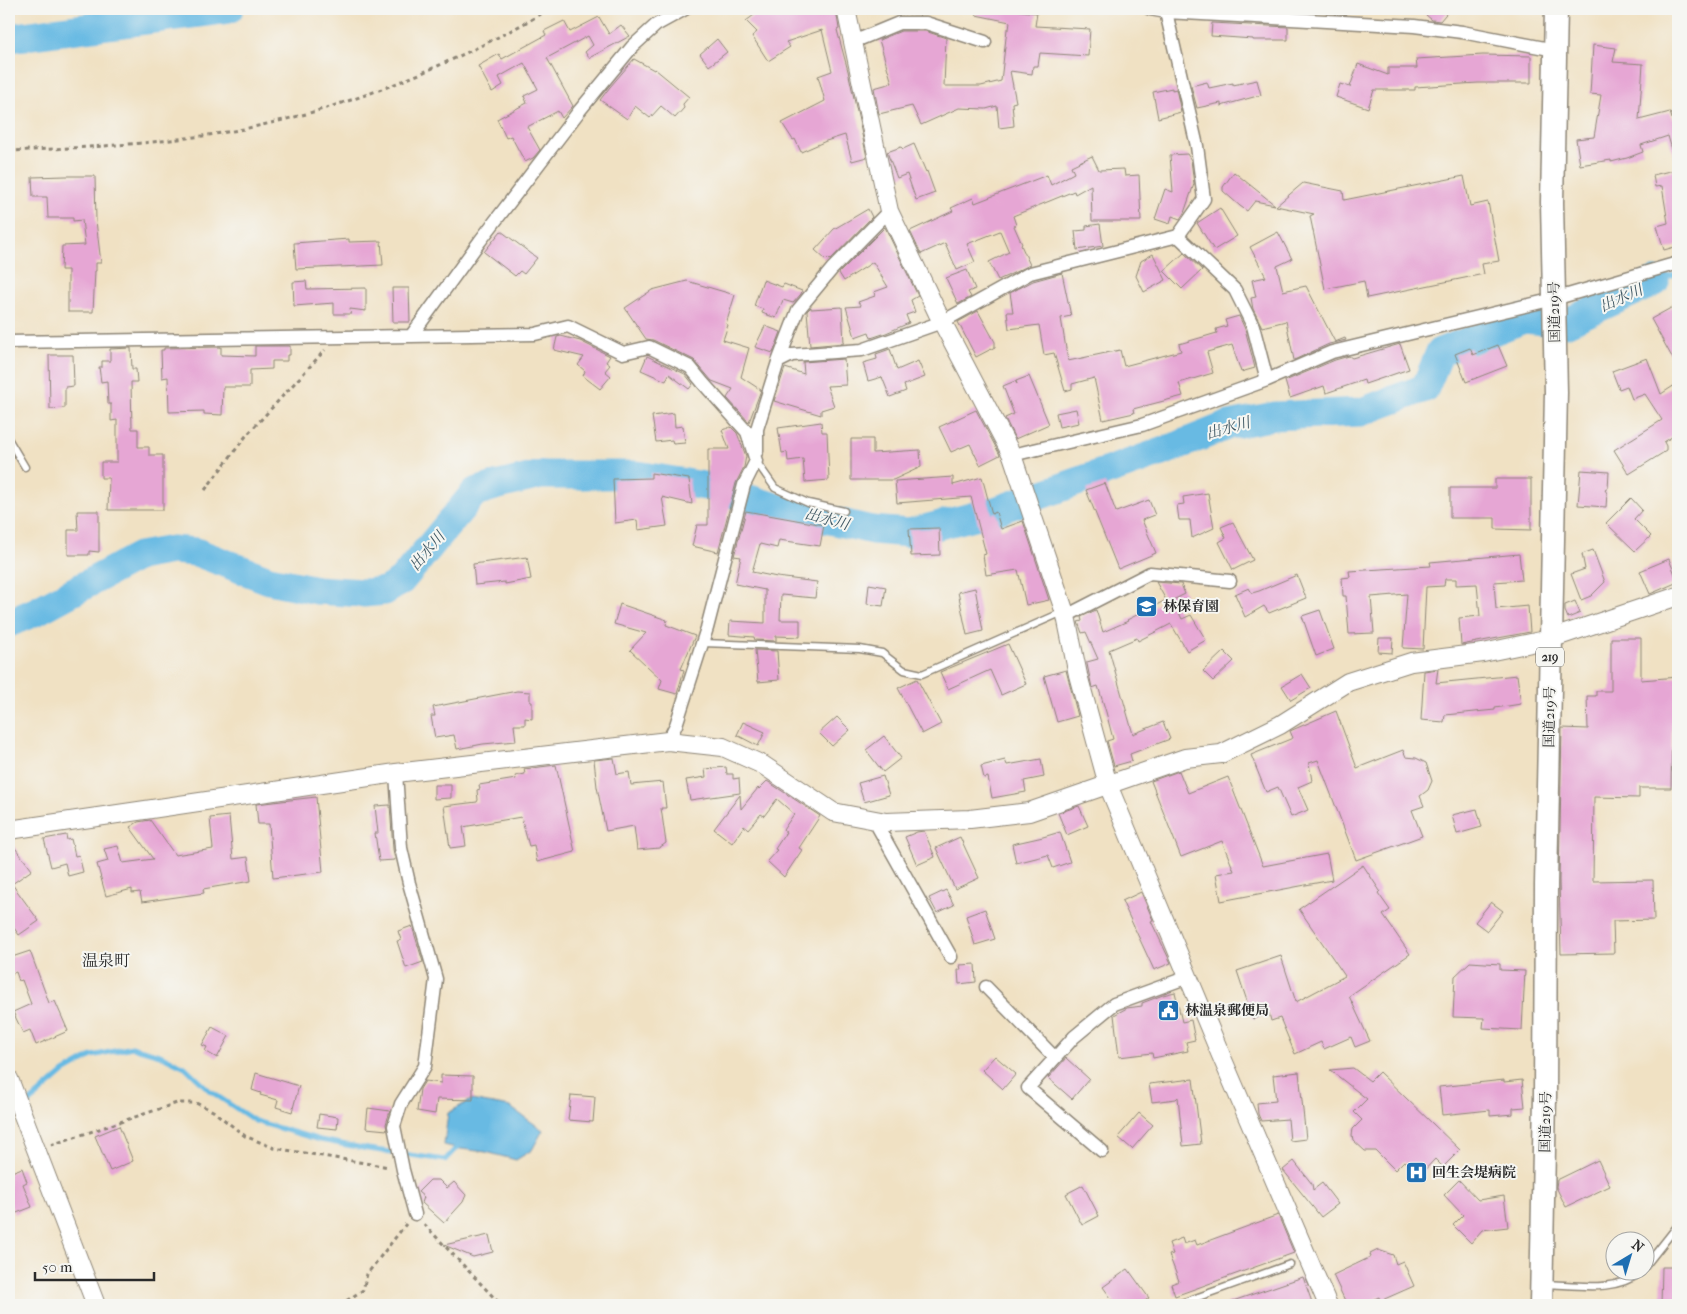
<svg xmlns="http://www.w3.org/2000/svg" width="1687" height="1314" font-family="'IM FELL French Canon','Noto Serif JP',serif">
<rect width="100%" height="100%" fill="#f6f6f2"/>
<filter id="ink" filterUnits="userSpaceOnUse"><feTurbulence type="fractalNoise" baseFrequency=".02" numOctaves="2"/><feDisplacementMap in="SourceGraphic" scale="10" xChannelSelector="R" yChannelSelector="G"/><feConvolveMatrix kernelMatrix="1 2 1 2 8 2 1 2 1" color-interpolation-filters="sRGB"/></filter>
<filter id="wash" filterUnits="userSpaceOnUse"><feTurbulence type="fractalNoise" baseFrequency=".0096" numOctaves="4" result="noise"/><feDisplacementMap in="SourceGraphic" scale="20" xChannelSelector="R" yChannelSelector="G"/><feGaussianBlur stdDeviation="1.12" result="paint"/><feColorMatrix in="noise" values="0 0 0 0 0 0 0 0 0 0 0 0 0 0 0 0 0 1.4 0 .05"/><feComposite in="paint" operator="in"/></filter>
<g filter="url(#wash)">
<rect width="100%" height="100%" fill="#f0e1c3"/>
<path fill="#68bae3" stroke="#4a7287" d="M471,1100L510,1107L543,1130L532,1150L516,1160L486,1152L461,1149L444,1145L448,1113Z"/>
<g fill="none" stroke-linecap="round" stroke-linejoin="round">
<path stroke="#68bae3" stroke-width="5" d="M1655,282L1678,274
M9,1120L64,1072L92,1056L132,1047L160,1055L185,1067L210,1091L255,1121L320,1140L368,1149L445,1160L460,1144"/>
<path stroke="#68bae3" stroke-width="29" d="M9,38L229,9
M9,623L37,611L139,556L172,550L196,552L269,580L317,590L364,593L385,591L401,581L475,492L495,486L541,475H637L711,487L782,509L872,530L909,533L998,510L1167,450L1229,425L1275,416L1361,412L1425,388L1440,352L1524,319L1565,323L1655,282"/>
</g>
<g id="blocks">
<path fill="#e6a6d4" d="M749,9H836L839,29L837,30L848,71L867,157L852,161L845,135L826,141L801,152L795,139L793,140L782,123L825,101L818,76L832,71L822,30L786,42L790,47L768,61L752,36L757,32L746,21L754,15Z
M977,9H1006L1037,13L1035,26L1090,29L1088,56L1040,53L1038,66H1033L1032,74L1010,71L1016,102L1012,103L1014,126L999,128L997,106L986,109L959,108L921,125L912,106L879,114L874,88L892,83L879,40L901,31H925L946,38L944,86H981L1001,81L1007,29H1009L1010,22L976,15Z
M1419,9H1450L1440,21L1432,20Z
M599,17L609,34L621,25L630,36L589,58L585,52L593,45L588,36L547,58L573,106L562,118L558,111L527,127L540,150L533,158L525,162L511,136L506,138L497,119L527,103L524,96L538,89L524,63L499,77L503,85L492,92L478,66L499,54L502,59L546,35L544,31L564,21L570,32Z
M1212,23L1288,27V40H1253V39L1211,36Z
M717,39L727,52L709,66L700,54Z
M1593,45L1616,48L1613,62L1643,64L1639,120L1670,112L1672,119L1678,117V159L1675,160L1668,136L1641,145L1643,152L1627,158L1611,162V160L1580,165L1576,139L1594,137L1601,95L1590,94Z
M1483,55L1531,56V83H1478L1415,87V90H1374L1368,108L1336,97L1340,84L1350,87L1358,64L1388,75V68H1417L1416,59Z
M634,59L654,70L655,69L689,97L683,104L684,108L675,118L661,106L650,118L635,106L627,119L600,100L610,87Z
M1257,80L1261,95L1221,106V103L1197,108L1191,86L1207,82L1209,88L1233,83V85Z
M1172,88V90L1176,89L1181,112L1158,118L1153,92Z
M914,144L926,172L927,171L935,193L916,200L907,174L897,178L887,152L901,147L903,149Z
M1187,154L1191,160L1194,184L1184,213L1180,219L1172,216L1170,224L1155,219L1165,189L1173,192L1170,155Z
M1092,156L1099,170L1124,169L1125,176L1139,175L1141,221H1092L1091,185L1075,194L1074,191L1013,216L1016,225L1014,226L1022,244L1021,245L1030,265L1007,276L998,280L989,262L1009,252L1000,231L967,244L975,262L957,270L945,243L921,254L910,231L953,211L951,208L973,198L975,203L1047,175L1051,185L1074,173L1071,166Z
M1678,169V246L1664,250L1657,226L1668,223L1662,186L1655,187L1653,175Z
M1234,172L1275,205L1255,201L1247,211L1240,206L1223,191V187Z
M66,176H95L96,221L101,263H96V271H95L93,312H68V270H61L62,246L85,245L82,220L73,221V218H48L47,197H33L32,177Z
M1464,176L1470,206L1488,202L1499,261L1482,264L1484,274L1367,298L1364,281L1325,289L1310,216L1314,214L1276,206L1303,183L1343,191L1344,200Z
M1220,208L1237,236L1214,250L1197,223Z
M868,209L872,217L830,260L828,258L826,260L815,250L834,229Z
M1100,224L1103,246L1077,250L1075,231L1086,230V226Z
M885,227L918,296L911,300L915,312L906,315L909,323L886,333L871,338L869,332L855,337L846,307L861,306L858,302L875,296L874,292L888,287L873,262L844,281L839,273Z
M501,231L537,258L524,274L520,271L515,276L484,252Z
M1278,232L1292,259L1277,266L1283,291L1306,286L1335,342L1345,338L1346,340L1329,344L1294,360L1286,321L1262,327L1253,309L1251,298L1256,297L1252,280L1266,277L1250,247Z
M349,239V242L381,241L383,265L296,269L294,243Z
M1184,253L1202,270L1182,289L1164,271Z
M1153,254L1166,280L1144,292L1136,276L1141,261Z
M967,270L975,289L968,292L971,297L958,304L946,278Z
M1062,273L1071,316L1061,318L1068,361L1120,350L1124,366L1181,351L1179,344L1217,333L1216,329L1227,326L1225,320L1239,316L1245,329L1255,368L1241,372L1232,345L1207,352L1213,373L1179,383L1183,396L1133,409L1134,413L1103,420L1094,378L1072,384V389L1065,391L1054,353L1044,355L1039,325L1009,329L1007,312H1013L1010,293L1033,281Z
M763,280L782,287L784,284L802,291L801,294L793,303L783,300L776,318L762,313L763,309L754,306Z
M306,281L307,289L366,288V311L350,309L351,314H334V303L294,306L293,282Z
M687,281L735,295L726,324L728,325L723,340L749,348L741,377L761,390L749,422L727,398L733,389L712,381L694,360L653,340L646,339L625,308L652,290Z
M392,288H409L410,322H393Z
M1678,304V368L1651,319Z
M811,307V309L842,307L844,343L810,346L807,311Z
M978,311L995,342V347L976,357L958,322Z
M765,326L781,332L773,353L755,347Z
M561,336L580,341L610,356L606,362L610,365L605,371L611,376L600,389L583,376L585,371L578,365L584,357L554,350L557,337Z
M1400,344L1409,369L1365,384L1364,380L1326,393L1324,386L1290,398L1285,381L1335,360L1349,356L1352,358Z
M1498,345L1507,366L1466,382L1455,354L1470,348L1473,355Z
M255,346H290V355H287V361H272V369L250,370V387H223L222,415L204,414V411L169,412L168,377L162,378L161,350H164V348L221,347V355L255,356Z
M131,348L132,369H136L137,382H131L132,429H138V447H149V455H163V510H108L109,478H101V462H117V420L111,421V404H108L107,381L101,382L99,367H102V361H110V349Z
M890,349L897,370L918,361L925,377L904,385L906,391L890,397L882,377L868,381L863,363L877,359L876,354Z
M49,355H73L74,386L65,387V408L50,409Z
M647,356L685,374L693,384L689,389L669,374L666,381L641,370Z
M1647,358L1661,394L1678,383V433L1664,442L1666,446V451L1629,474L1614,450L1662,420L1645,394L1632,399L1627,386L1619,389L1612,371Z
M844,359L846,385L827,386L834,406L821,410V415L774,401L785,368L804,374L803,362Z
M1029,376L1049,424L1015,439L1005,418L1014,414L1003,386L1015,381L1017,384L1016,381Z
M1076,409L1079,423L1059,427L1056,413Z
M976,410L1000,455L980,465L970,444L951,452L939,427Z
M674,413L675,427L683,426L685,443L673,444L672,440L656,442L652,416Z
M821,422L822,432H827L829,480L805,482L803,459L788,461L787,452L782,453L778,428Z
M731,427L737,433L746,456L744,467L736,483L718,552L692,546L697,525H708V449H729L722,430Z
M851,439H873V453L920,450L921,467L893,480H851Z
M1581,470L1609,472L1608,488L1605,490L1607,493L1606,507L1578,505Z
M651,473L689,479L692,504L662,497L667,526L638,530L637,520L615,523L613,479L651,478Z
M953,477V485L982,477L992,514L996,512L1001,529L1023,521L1049,600L1026,605L1018,570L986,575L983,555L986,554L971,497L897,503L895,481Z
M1495,479H1531V530L1495,529V518H1450V488H1495Z
M1105,483L1116,512L1149,500L1155,515L1142,520L1156,553L1118,569L1086,490Z
M1208,493L1214,528L1192,538L1190,520H1179L1177,505L1184,504L1183,497Z
M1631,498L1642,510L1634,519L1651,536L1635,551L1606,523Z
M77,511H99V552L89,551V555H68V530H78Z
M746,511L824,525L820,546L779,540L777,548L760,544L752,572L777,577L817,582L815,598L781,595L780,620H800V637L776,636V641L755,640L754,637L729,635L730,621L765,623V590L735,584L741,557L734,556Z
M1233,522L1253,560L1233,570L1219,542L1226,538L1221,527Z
M939,528L940,555L911,556L909,529Z
M1593,550L1605,582L1591,596L1581,600L1571,574L1585,569L1582,554Z
M1519,554L1522,580L1494,582L1496,609L1528,606L1530,632L1461,645L1459,618L1480,616L1477,584L1456,585V579H1445L1444,586L1426,587L1423,649L1403,648L1407,594L1371,597L1374,633L1349,634L1346,596H1343L1342,578L1350,577L1349,571L1431,566L1430,562Z
M527,557L531,579L505,584V582L475,585L473,564Z
M1669,559L1678,582L1650,594L1640,571Z
M1297,575L1306,598L1269,613L1264,606L1245,617L1235,594L1249,588L1252,593L1259,591Z
M1156,582L1181,584L1185,594L1173,600L1182,619L1191,615L1206,640L1187,651L1171,624L1138,641L1137,638L1109,650L1133,734L1163,722L1170,739L1130,754L1132,761L1114,766L1107,741L1113,739L1106,712L1098,686L1092,688L1087,664V662L1098,659L1086,632L1082,633L1078,622L1082,621L1081,617L1096,610L1103,632L1128,621L1127,620L1166,600Z
M869,584L886,587L883,606L867,604Z
M975,588L983,631L967,635L958,592Z
M1575,601L1580,613L1568,618L1565,611V605Z
M620,604L667,620L666,625L695,636L681,669L684,670L677,694L659,689L662,680L630,650L646,633L614,624Z
M1320,610L1334,649L1316,656L1302,616Z
M1379,638H1393L1392,653L1378,652Z
M1611,638H1641V680L1678,677V718H1672L1671,788H1639V798L1594,797L1593,881L1653,880L1654,920L1613,921L1614,953L1561,954L1559,880L1562,728L1588,729L1587,696H1596V691H1611Z
M1008,644L1026,684L1001,695L990,670L948,689L940,672Z
M755,650L777,651L779,680L758,682Z
M1224,651L1234,661L1213,681L1203,671Z
M1438,669L1436,683L1517,675L1521,704L1495,708V710L1445,715L1444,722L1421,720L1424,671Z
M1066,670L1078,716L1057,722L1044,676Z
M1302,674L1311,688L1291,700L1282,686Z
M917,679L941,724L922,734L898,688Z
M517,691L530,692V702H532V719L525,718V725H514L516,741L483,744L457,749L454,735L435,738L431,716H435L433,707Z
M1336,711L1357,768L1403,750L1406,757L1416,758L1426,763L1432,781L1428,790L1420,796L1424,806L1412,810L1422,836L1356,860L1318,760L1309,763L1312,781L1298,787L1308,810L1291,817L1278,787L1266,792L1251,755L1293,738L1290,731Z
M837,717L850,730L832,746L819,733Z
M743,722L765,732L758,746L737,735Z
M884,736L901,758L883,772L866,750Z
M614,758L617,774L629,772L631,785L663,782L666,808H661L666,843L659,848L637,850L634,826L606,831L597,787L594,760Z
M1041,759L1044,777L1024,781L1026,792L992,798L988,777L984,778L981,766L1005,760L1007,765Z
M556,765L575,852L537,862L534,845L529,846L521,817L463,827L466,846L450,848L444,806L477,802L478,800L477,790L480,789L479,785L516,779L515,776L525,774L524,769Z
M726,767L727,774H733V779L739,778L740,793L690,800L686,780L706,777L705,769Z
M1179,771L1188,793L1228,777L1263,866L1327,854L1332,880L1221,901L1216,874L1234,871L1222,841L1181,857L1151,781Z
M883,776L889,795L864,802L858,783Z
M767,781L820,816L799,848L802,850L784,877L767,861L777,850L775,849L786,832L783,830L794,814L777,799L764,816L761,814L748,829L744,826L732,843L714,829L740,795L741,809L758,788L759,789Z
M434,785H451V798L434,799Z
M316,797L323,872L273,878L269,824H258L256,804Z
M390,805L393,849L395,860L379,861L375,833H378L375,806Z
M1079,806L1088,826L1067,835L1058,813Z
M1477,809L1482,827L1457,834L1452,815Z
M229,816L233,859L248,857L251,881L203,889L204,893L142,902L140,892L132,893V889L106,896L97,864L108,861L104,849L118,846L123,863L153,859L130,827L138,822L150,820L175,855L213,849L210,818Z
M924,831L935,857L917,865L905,837L917,832Z
M1060,832L1070,862L1053,868L1048,855L1016,863L1012,844L1043,837Z
M66,835L67,840L71,839L75,856L79,855L83,872L68,876L65,863L51,867L44,839Z
M960,837L979,878L955,889L936,848Z
M9,840L32,870L12,884L39,921L19,935L9,921Z
M1363,865L1380,891L1378,893L1390,910L1383,915L1410,954L1349,996L1370,1041L1355,1047L1351,1037L1324,1049L1321,1042L1295,1054L1280,1018L1271,1021L1269,1013L1253,1019L1237,971L1281,956L1296,1002L1345,976L1299,909Z
M946,890L954,905L937,913L929,898Z
M1141,892L1153,920L1151,921L1171,963L1154,970L1122,901Z
M1491,902L1503,911L1487,931L1475,922Z
M985,909L995,939L975,945L966,916Z
M412,926L423,962L406,968L397,941L401,940L398,931Z
M30,951L49,1003L55,1001L68,1031L36,1045L30,1030L23,1033L13,1012L31,1004L22,980L19,981L16,972L9,975V958Z
M1470,962L1500,964V970L1525,971L1522,1030L1483,1028L1484,1018L1453,1017L1455,976Z
M975,964L976,982L959,984L958,970H961L960,965Z
M1175,992L1182,1022L1191,1020L1195,1040L1186,1042L1188,1051L1153,1058L1152,1053L1119,1057L1114,1015L1127,1008L1142,1006V1003L1163,995Z
M212,1027L229,1036L217,1058L205,1051L207,1047L202,1045Z
M995,1056L1016,1074L1003,1089L982,1070Z
M1066,1058L1089,1079L1072,1099L1048,1078Z
M1353,1068L1370,1081L1379,1072L1460,1150L1443,1167L1435,1159L1419,1176L1404,1161L1395,1170L1376,1151H1365L1353,1140L1352,1135L1353,1129L1362,1120L1354,1112L1367,1099L1330,1070Z
M1299,1072L1306,1139L1290,1141L1288,1119L1261,1121L1258,1114L1257,1103L1276,1101L1273,1075Z
M256,1073L299,1086L292,1112L276,1107L278,1100L260,1095L261,1093L252,1090Z
M441,1075L473,1076V1100L437,1099L435,1114L417,1111L420,1089L425,1081L441,1083Z
M1193,1079L1201,1144L1183,1146L1178,1097L1176,1099L1152,1102L1149,1084Z
M1504,1080V1082L1522,1080L1525,1107L1513,1108V1114L1490,1116V1110L1442,1115L1439,1087Z
M571,1095L595,1097L593,1122L568,1120Z
M368,1108L390,1111L386,1124L387,1130L366,1128Z
M1139,1113L1153,1125L1132,1149L1118,1137Z
M319,1114L338,1117L337,1129L317,1127Z
M119,1126L133,1161L110,1171L95,1136Z
M1598,1160L1610,1186L1566,1207L1556,1187L1557,1180Z
M1294,1161L1312,1184L1313,1190L1322,1183L1338,1204L1321,1217L1283,1170Z
M22,1168L27,1182L23,1184L32,1207L14,1214L9,1201V1173Z
M430,1180H439L447,1188L454,1182L466,1195L463,1202L444,1223L422,1203L424,1197L418,1192Z
M1459,1180L1478,1200L1504,1196L1508,1227L1482,1230L1471,1243L1453,1225L1463,1215L1444,1195Z
M1083,1185L1099,1216L1082,1225L1066,1194Z
M1278,1215L1294,1253L1175,1296L1171,1284L1179,1281L1169,1255L1173,1254L1169,1243L1182,1238L1184,1244L1195,1240L1197,1245Z
M489,1235L493,1252L473,1257L444,1245Z
M1378,1250L1393,1255L1396,1264L1403,1261L1414,1286L1380,1301L1379,1297L1361,1305H1347L1333,1275L1371,1257L1370,1254Z
M1662,1267H1678V1305H1661Z
M1128,1269L1149,1298L1139,1305H1116L1103,1287Z
M1303,1277L1313,1305H1228L1227,1303Z"/>
</g>
</g>
<g filter="url(#ink)">
<use href="#blocks" fill-opacity="0" stroke="#8e8677" stroke-width="1"/>
<g fill="none" stroke-linecap="round" stroke-linejoin="round">
<defs>
<path id="lane" d="M9,440L25,467
M756,461L775,488L808,503L844,511
M703,643L860,649L882,653L904,670L922,674L1063,612
M1644,1268L1678,1225
M1546,1284C1577,1285 1615,1293 1641,1272
M1176,1305L1290,1264"/>
<path id="street" d="M1150,9L1166,12L1414,26L1462,32L1555,50
M1168,9L1166,12L1197,146L1204,199L1178,236L1235,290L1253,326L1267,380
M853,42L899,23H926L985,42
M411,336L535,334L568,326L623,353L649,347L690,367L703,383L747,432L756,461L744,485L707,628L676,725L668,741
M9,342L411,336L480,241L580,110L632,47L656,25L685,9
M778,362L792,355L862,350L942,322L1030,273L1178,236
M757,451V429L778,362L798,310L832,269L889,211
M1012,455L1142,425L1267,380L1332,352L1554,299L1678,263
M1066,616L1150,573L1230,581
M396,773L401,848L409,883L436,979L425,1066L401,1104L394,1126L403,1170L415,1214
M874,820L951,957
M986,987L1055,1058
M1102,1151L1028,1088L1074,1037L1114,1004L1188,977"/>
<path id="secondary" d="M846,9L889,211L937,312L1012,455L1066,616L1078,675L1108,785L1220,1053L1328,1305
M9,830L396,773L668,741L723,747L763,765L833,812L886,822L970,819L1029,812L1185,758L1221,754L1280,725L1348,682L1411,662L1483,653L1550,639L1678,596
M9,1079L96,1305"/>
<path id="highway" d="M1541,1305L1545,1096L1546,885L1556,392L1552,202L1556,9"/>
</defs>
<use href="#lane" stroke="#8e8677" stroke-width="9"/>
<use href="#street" stroke="#8e8677" stroke-width="15"/>
<use href="#secondary" stroke="#8e8677" stroke-width="20"/>
<use href="#highway" stroke="#8e8677" stroke-width="25"/>
<path stroke="#8e8677" stroke-width="3" stroke-dasharray="4 4" stroke-linecap="butt" d="M9,151C96,147 190,143 275,122C371,99 464,58 550,9
M205,490L246,436L325,350
M51,1145L177,1103H196L213,1111L245,1136L274,1148L389,1167
M424,1224L501,1305
M340,1305L363,1290L367,1274L406,1224"/>
<use href="#lane" stroke="#fff" stroke-width="6"/>
<use href="#street" stroke="#fff" stroke-width="12"/>
<use href="#secondary" stroke="#fff" stroke-width="18"/>
<use href="#highway" stroke="#fff" stroke-width="22"/>
</g>
</g>
<defs>
<symbol id="school-square" viewBox="-11 -11 22 22"><rect x="-9" y="-9" width="18" height="18" rx="4" fill="#1f6fb2" stroke="#f6f6f2"/><path d="M0-5L7-2L0 1L-7-2ZM-4 1L0 2.5L4 1V4Q0 6-4 4Z" fill="#fff"/></symbol>
<symbol id="civic-square" viewBox="-11 -11 22 22"><rect x="-9" y="-9" width="18" height="18" rx="4" fill="#1f6fb2" stroke="#f6f6f2"/><path d="M-.6-6.5H3V-4.5H.6V-3L4-1V1h2V6H-6V1h2V-1L-.6-3ZM-1.2 2.5V6h2.4V2.5Z" fill="#fff"/></symbol>
<symbol id="hospital-square" viewBox="-11 -11 22 22"><rect x="-9" y="-9" width="18" height="18" rx="4" fill="#1f6fb2" stroke="#f6f6f2"/><path d="M-5-5h3v3.5h4V-5h3V5h-3V1.5h-4V5h-3Z" fill="#fff"/></symbol>
</defs>
<g fill-rule="evenodd">
<use href="#school-square" x="1134" y="594" width="25" height="25"/>
<use href="#civic-square" x="1156" y="998" width="25" height="25"/>
<use href="#hospital-square" x="1404" y="1160" width="25" height="25"/>
</g>
<g text-anchor="middle" stroke-width="4" stroke-linejoin="round" paint-order="stroke">
<rect fill="#f6f6f2" stroke="#686867" stroke-width="1" x="1536" y="647.5" width="28" height="19" rx="4"/>
<g font-size="12" font-weight="bold" fill="#2b2b2b">
<text x="1550" y="661">219</text>
</g>
<g font-size="14" fill="#2b2b2b" stroke="#f6f6f2">
<text transform="translate(1554 312) rotate(-91)" y="5">国道219号</text>
<text transform="translate(1549 717) rotate(-89)" y="5">国道219号</text>
<text transform="translate(1545 1122) rotate(-89)" y="5">国道219号</text>
</g>
<g font-size="14" font-weight="bold" fill="#2b2b2b" stroke="#f6f6f2" text-anchor="start">
<text x="1163" y="611">林保育園</text>
<text x="1185" y="1015">林温泉郵便局</text>
<text x="1432" y="1177">回生会堤病院</text>
</g>
<g font-size="15" font-style="italic" fill="#3d5662" stroke="#f6f6f2">
<text transform="translate(1621 298) rotate(-24)" y="5">出水川</text>
<text transform="translate(1228 428) rotate(-16)" y="5">出水川</text>
<text transform="translate(827 519) rotate(15)" y="5">出水川</text>
<text transform="translate(427 551) rotate(-50)" y="5">出水川</text>
</g>
<g font-size="16" fill="#2b2b2b" stroke="#f6f6f2">
<text x="106" y="966">温泉町</text>
</g>
</g>
<rect width="1687" height="1314" fill="none" stroke="#f6f6f2" stroke-width="30"/>
<g transform="translate(1630 1256) rotate(38)"><circle r="24" fill="#f6f6f2" stroke="#a5a5a2"/>
<path d="M0-4L9 19L0 12L-9 19Z" fill="#1f6fb2"/>
<text y="-8" font-size="14" font-weight="bold" text-anchor="middle" fill="#2b2b2b">N</text>
</g>
<path d="M35 1272v8h119v-8" fill="none" stroke="#2b2b2b" stroke-width="2.5"/>
<text x="42" y="1272" font-size="15" fill="#2b2b2b" stroke="#f6f6f2" stroke-width="4" paint-order="stroke">50 m</text>
</svg>
